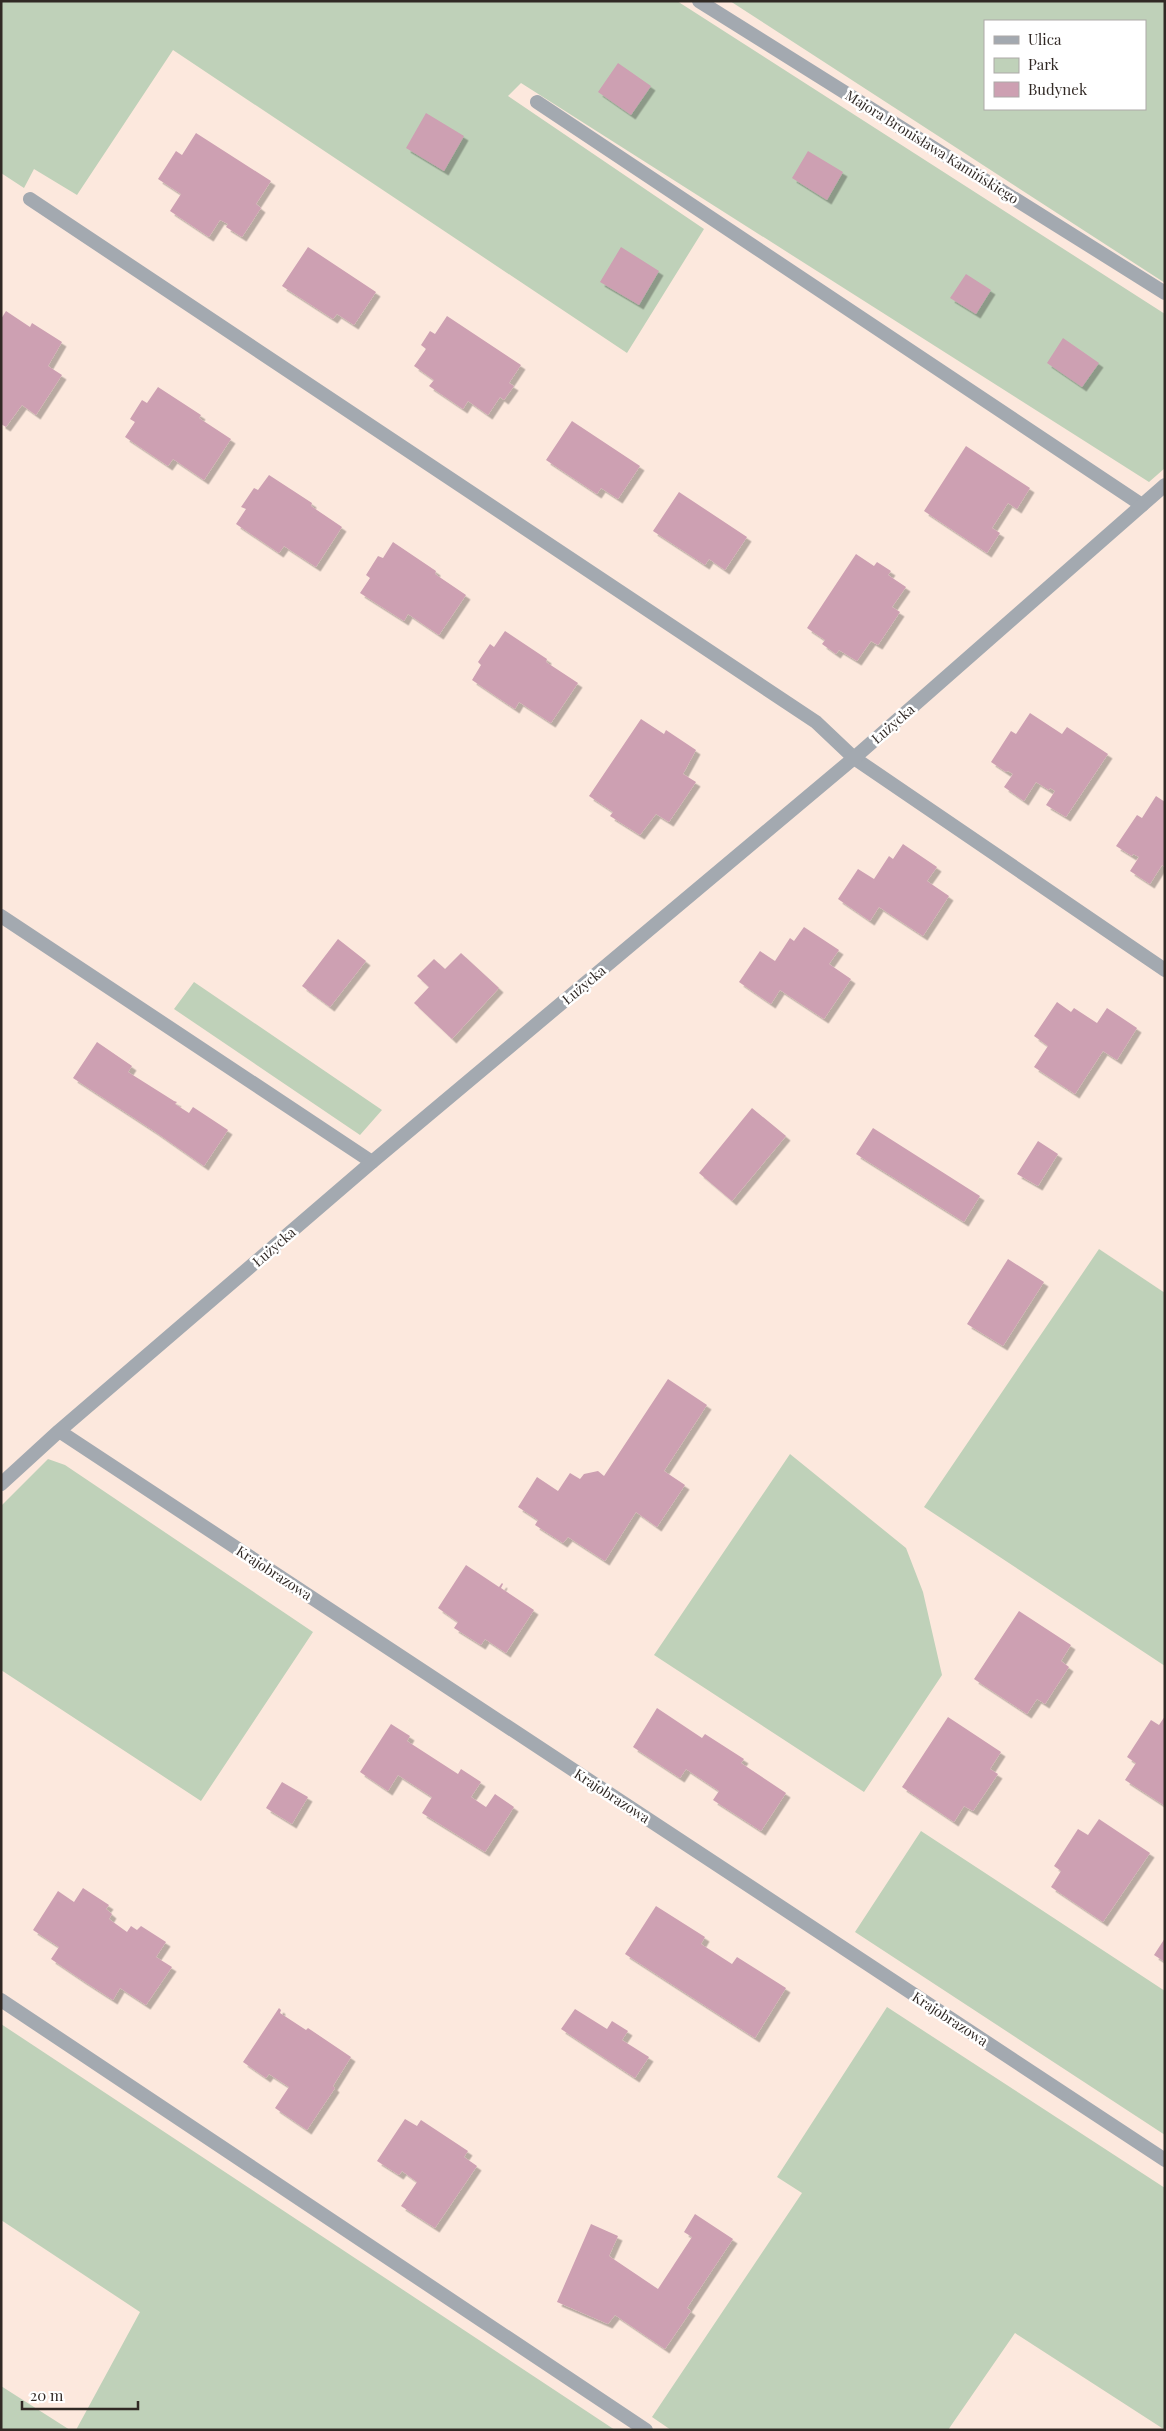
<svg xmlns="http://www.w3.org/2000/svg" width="1166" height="2431" font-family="'Playfair Display',serif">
<defs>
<filter id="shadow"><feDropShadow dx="4.5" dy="4.5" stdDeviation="0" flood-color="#0004"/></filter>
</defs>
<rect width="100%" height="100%" fill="#fce8dd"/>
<path fill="#bfd1b9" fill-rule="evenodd" d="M1,1H677L1165,314V468L1149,482L521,83L508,96L704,229L627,353L173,50L77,195L34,169L24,188L1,173Z
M730,1H1165V283ZM985,21H1145V109H985Z
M194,982L382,1110L360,1135L174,1009Z
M1099,1249L1165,1293V1666L924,1507Z
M790,1454L906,1548L923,1592L942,1675L864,1792L654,1655Z
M48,1459L65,1465L313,1632L201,1801L1,1670V1506Z
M921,1831L1165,1991V2135L855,1932Z
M887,2007L1165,2188V2430L1015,2333L948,2430H671L652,2417L802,2193L777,2177Z
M1,2024L615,2430H76L140,2312L1,2220Z
M1,2386L70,2430H1Z"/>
<path fill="#cda0b2" filter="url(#shadow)" d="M618,63L651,86L631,115L598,92Z
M426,113L464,136L444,171L406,148Z
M196,133L271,181L256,204L261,208L242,237L226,227L228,224L220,220L209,237L170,211L181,194L158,179L176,151L182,155Z
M808,151L843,172L827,200L792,178Z
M308,247L376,292L354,325L337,314L333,319L282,286Z
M621,247L659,271L639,305L600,282Z
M966,274L991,290L976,314L950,298Z
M6,311L30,327L32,323L62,342L48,366L62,375L36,415L22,405L6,427L1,424V319Z
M447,316L521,365L509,383L514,386L504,400L500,397L488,415L468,401L463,409L429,386L434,380L414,366L426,349L421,345L430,331L435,334Z
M1063,338L1099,363L1082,387L1047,363Z
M158,387L201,415L199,418L231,439L204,480L173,459L168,466L125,437L135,422L130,419L142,400L147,403Z
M572,421L640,466L618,499L601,488L597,494L546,460Z
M966,446L1030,488L1017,509L1008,503L992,528L1000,533L987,553L924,511Z
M269,475L312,503L311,506L342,527L316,567L284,546L279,553L236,524L246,509L241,507L254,488L258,490Z
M679,492L747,537L725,570L709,559L705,565L653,531Z
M393,542L436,571L435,574L466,595L439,635L408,614L404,621L360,593L370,578L366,575L378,556L383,558Z
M856,554L874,566L877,562L891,571L888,575L906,587L892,607L900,612L878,645L871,641L857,661L839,650L836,654L822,644L825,640L807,628Z
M505,631L547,659L546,662L578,683L551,723L519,702L515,709L472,680L481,665L478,662L490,644L494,647Z
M1030,713L1062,734L1067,727L1108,754L1066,817L1046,805L1055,791L1050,788L1049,790L1036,782L1024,801L1004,787L1013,774L1008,771L1006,772L991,762L1011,731L1016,734Z
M641,719L664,734L666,730L696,750L683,774L696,782L669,822L656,814L640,835L610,816L613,812L589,796Z
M1156,796L1165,802V867L1162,865L1150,884L1130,871L1139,857L1133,854L1132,856L1116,846L1137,815L1142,818Z
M903,844L937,867L927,881L949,896L923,936L879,907L870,921L838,899L858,869L874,879L889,856L893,859Z
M804,927L839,950L829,964L851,979L824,1019L780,990L771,1004L739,982L760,951L775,961L790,938L794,941Z
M338,939L366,961L330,1007L302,986Z
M461,953L499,988L452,1039L414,1003L429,987L417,976L434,959L445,969Z
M1057,1002L1071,1012L1074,1008L1097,1023L1107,1008L1137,1028L1117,1060L1103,1051L1075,1094L1034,1067L1048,1046L1034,1036Z
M97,1042L132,1066L128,1072L174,1101L177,1102L175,1104L189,1113L193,1107L228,1130L204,1166L154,1131L73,1078Z
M752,1108L786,1136L732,1201L699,1173Z
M873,1128L980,1196L964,1222L856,1154Z
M1038,1141L1058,1154L1038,1186L1017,1174Z
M1008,1259L1044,1282L1003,1346L967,1324Z
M668,1379L707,1405L664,1471L685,1485L657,1527L636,1512L605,1561L568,1537L563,1543L535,1525L538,1520L518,1507L537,1477L558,1491L570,1473L580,1479L584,1474L598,1471L604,1476Z
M466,1565L499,1587L502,1583L503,1584L501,1588L534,1610L506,1653L485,1639L481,1645L454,1628L458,1622L438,1608Z
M1019,1611L1071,1645L1061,1661L1069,1667L1045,1704L1037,1699L1027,1714L974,1679Z
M657,1708L702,1738L705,1734L744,1759L741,1763L786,1793L761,1831L713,1800L719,1791L686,1769L680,1778L633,1747Z
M1165,1716V1806L1125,1780L1136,1763L1127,1757L1151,1720L1159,1725Z
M948,1717L1001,1752L990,1769L998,1774L973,1811L964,1806L954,1822L902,1787Z
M391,1724L410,1736L407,1741L458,1774L461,1769L481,1782L471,1797L486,1807L495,1794L514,1807L485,1852L422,1813L432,1797L398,1775L388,1791L360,1772Z
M282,1782L308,1797L292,1824L266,1808Z
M1099,1819L1150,1853L1103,1922L1051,1887L1061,1871L1054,1866L1078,1829L1088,1835Z
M83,1888L109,1905L106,1909L112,1914L109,1919L127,1932L131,1926L137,1930L141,1926L166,1942L156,1957L172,1967L146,2005L120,1988L113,2000L82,1980L51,1959L59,1947L33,1930L58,1891L74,1902Z
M656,1906L705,1937L701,1944L732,1964L737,1957L786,1988L755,2038L625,1954Z
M1165,1938V1962L1154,1955Z
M279,2008L281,2010L280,2013L306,2030L308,2028L351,2057L333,2086L335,2088L307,2130L275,2108L289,2087L269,2074L266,2078L243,2062Z
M575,2009L607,2029L612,2021L628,2031L622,2040L649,2057L635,2078L561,2029Z
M405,2119L417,2126L421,2120L468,2151L464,2157L477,2166L435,2228L401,2206L417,2182L402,2171L399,2175L377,2161Z
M695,2214L733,2239L687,2308L691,2311L665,2349L615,2315L608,2324L557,2302L591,2224L618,2236L609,2256L658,2289L692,2237L684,2232Z"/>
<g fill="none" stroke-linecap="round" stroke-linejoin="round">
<path stroke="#a3a9b0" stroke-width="14" d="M537,102L1142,505
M30,199L816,722L854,758L1165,970
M1,916L372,1162
M1,2000L646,2430"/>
<path stroke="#a3a9b0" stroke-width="14" d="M699,1L1165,293
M59,1431L1165,2160
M1,1484L59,1431L372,1162L854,758L1165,485"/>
</g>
<g text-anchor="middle" stroke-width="5" stroke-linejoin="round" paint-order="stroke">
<g font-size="14" fill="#312925" stroke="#fff">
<text transform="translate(932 147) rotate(32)" y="5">Majora Bronisława Kamińskiego</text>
<text transform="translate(893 724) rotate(-41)" y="5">Łużycka</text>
<text transform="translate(584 985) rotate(-40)" y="5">Łużycka</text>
<text transform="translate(274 1247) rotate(-41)" y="5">Łużycka</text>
<text transform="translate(274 1573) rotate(33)" y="5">Krajobrazowa</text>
<text transform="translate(612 1796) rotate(33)" y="5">Krajobrazowa</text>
<text transform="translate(950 2019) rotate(33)" y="5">Krajobrazowa</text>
</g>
</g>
<rect width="1166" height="2431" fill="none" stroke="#312925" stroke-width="5"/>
<rect x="984" y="20" width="162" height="90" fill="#ffffff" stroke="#ada9a8"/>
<rect x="994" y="36" width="25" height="8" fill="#a3a9b0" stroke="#ada9a8"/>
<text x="1028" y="45" font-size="15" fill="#312925">Ulica</text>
<rect x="994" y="58" width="25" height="15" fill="#bfd1b9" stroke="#ada9a8"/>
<text x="1028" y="70" font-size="15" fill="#312925">Park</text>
<rect x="994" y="82" width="25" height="15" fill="#cda0b2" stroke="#ada9a8"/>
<text x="1028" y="95" font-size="15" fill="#312925">Budynek</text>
<path d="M22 2401v8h116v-8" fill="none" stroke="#312925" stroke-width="2.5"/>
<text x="30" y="2401" font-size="15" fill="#312925" stroke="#ffffff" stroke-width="4" paint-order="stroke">20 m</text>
</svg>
